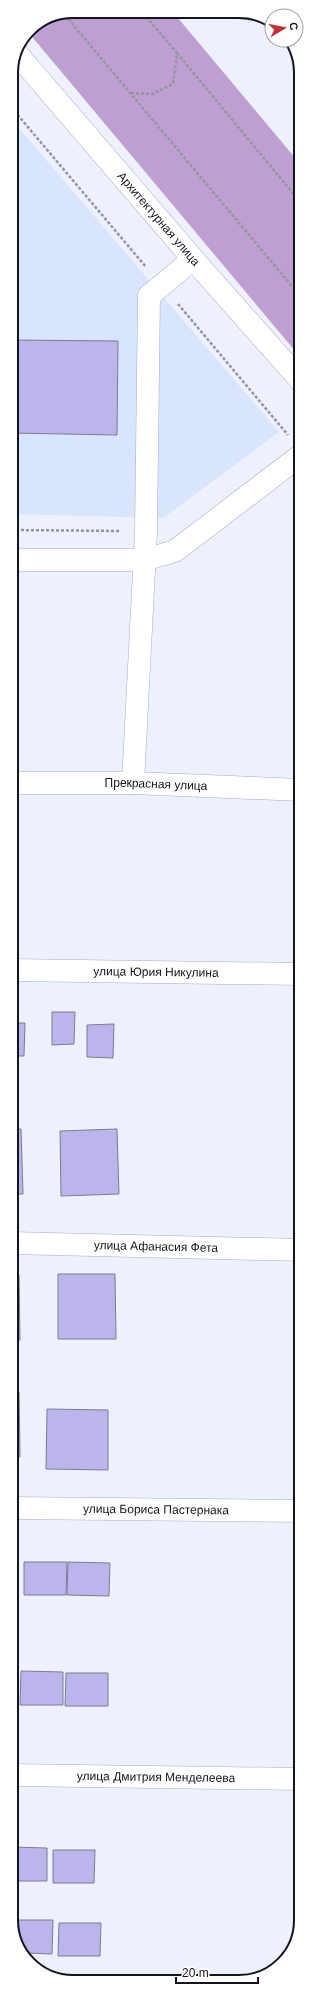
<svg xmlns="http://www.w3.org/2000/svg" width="312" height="1993" font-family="Arial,sans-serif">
<rect width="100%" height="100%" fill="#edf1fb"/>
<path fill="#d9e4fd" d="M11,119L279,432L163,518L11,514Z"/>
<path fill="#bf9fd1" d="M73,11L173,12L301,165V358L28,32L29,29Z"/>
<path fill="#bbb5ec" stroke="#7d7b92" d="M11,340L118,341L117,435L11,433Z
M52,1012H75L74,1044L52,1045Z
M11,1023H25L24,1056H11Z
M114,1024L113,1058L87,1057V1025Z
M11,1129H21L23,1194H11Z
M117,1129L119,1194L61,1196L60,1131Z
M58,1274H115L116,1339H58Z
M11,1275H19L20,1340H11Z
M11,1392H19L20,1457H11Z
M47,1409L108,1410V1470L46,1469Z
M24,1562H67L66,1595H24Z
M68,1562L110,1563L109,1596L67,1595Z
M21,1671L63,1672V1705H20Z
M66,1673H108V1706H65Z
M11,1847L47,1848V1881H11Z
M53,1850H95L94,1883H53Z
M11,1920H53L52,1954L23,1953Z
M59,1923H101L100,1956H58Z"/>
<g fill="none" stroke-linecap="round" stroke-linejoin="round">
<defs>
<g id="minor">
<path id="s1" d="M18,55L193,259L301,381"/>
<path d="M11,560H144L175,551L301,455"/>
<path id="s2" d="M11,783H133L301,790"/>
<path d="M133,783L146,532L149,296L193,259"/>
<path id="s3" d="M11,970L301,974"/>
<path id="s4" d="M11,1243L301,1250"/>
<path id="s5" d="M11,1508L301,1511"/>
<path id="s6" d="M11,1775L301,1779"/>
</g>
</defs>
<use href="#minor" stroke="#a3adc4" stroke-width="23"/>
<path stroke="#92969f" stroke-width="2.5" stroke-dasharray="3 2" stroke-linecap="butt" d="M65,15L301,297
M177,53L301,203
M131,93L152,94L173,84L177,53L142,12
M11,107L146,267
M178,304L288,435
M11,530L120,531"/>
<use href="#minor" stroke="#fff" stroke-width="22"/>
</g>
<g text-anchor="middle" stroke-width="3" stroke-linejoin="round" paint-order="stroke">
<g font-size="12" fill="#11151d" stroke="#fff">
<text dy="4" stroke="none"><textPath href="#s1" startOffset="216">Архитектурная улица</textPath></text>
<text dy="4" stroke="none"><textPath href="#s2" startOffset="145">Прекрасная улица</textPath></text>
<text dy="4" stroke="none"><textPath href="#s3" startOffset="145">улица Юрия Никулина</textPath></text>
<text dy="4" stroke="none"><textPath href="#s4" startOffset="145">улица Афанасия Фета</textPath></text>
<text dy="4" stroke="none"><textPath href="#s5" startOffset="145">улица Бориса Пастернака</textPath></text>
<text dy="4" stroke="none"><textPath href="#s6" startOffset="145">улица Дмитрия Менделеева</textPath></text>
</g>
</g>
<path d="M0 0H312V1993H0ZM73 18H239A55 55 0 0 1 294 73V1920A55 55 0 0 1 239 1975H73A55 55 0 0 1 18 1920V73A55 55 0 0 1 73 18Z" fill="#fff" fill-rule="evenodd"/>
<path fill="none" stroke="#11151d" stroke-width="2" d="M73 18H239A55 55 0 0 1 294 73V1920A55 55 0 0 1 239 1975H73A55 55 0 0 1 18 1920V73A55 55 0 0 1 73 18Z"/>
<g transform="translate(284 28) rotate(80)"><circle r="19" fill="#ffffff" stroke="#a0a1a5"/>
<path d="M0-3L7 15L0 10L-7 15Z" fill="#c03037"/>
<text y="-6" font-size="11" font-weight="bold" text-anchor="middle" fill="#11151d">С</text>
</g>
<path d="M176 1977v6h82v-6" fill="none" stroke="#11151d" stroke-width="2"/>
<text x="182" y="1977" font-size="12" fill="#11151d" stroke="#ffffff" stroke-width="3" paint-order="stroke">20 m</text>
</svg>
